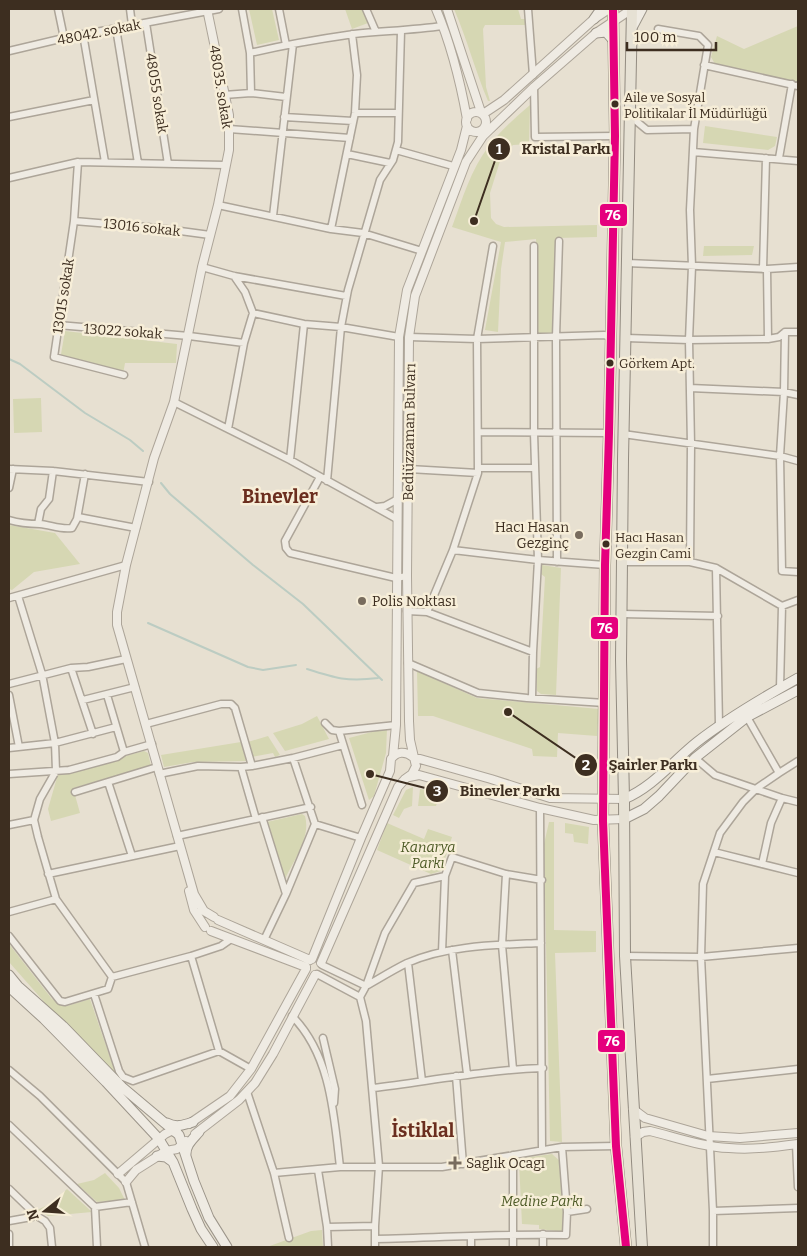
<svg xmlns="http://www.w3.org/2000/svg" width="807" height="1256" font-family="Bitter,serif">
<rect width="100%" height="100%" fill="#e7e0d1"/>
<path fill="#d6d7b3" d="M249,9H272L279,40L257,45Z
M345,9H362L368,23L352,29Z
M454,9H518L521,19H526V25H485L483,29L486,87L490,101H488C475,70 467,39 454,9Z
M798,26V84L715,64L711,57L717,36L744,49Z
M530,105L529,144L513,145L502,155L490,193L491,218L496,224L504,227L597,225V237L557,238L552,335H537L536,239L505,242L501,269L498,332L485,330L501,242L452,227C462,200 471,169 489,146C501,130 515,118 530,105Z
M705,126L777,137L775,146L768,150L703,143Z
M704,246H754L752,255L703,256Z
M65,331L177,344L176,363H125L123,374L60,360Z
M41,398L42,432L14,433L13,399Z
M9,525L55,533L80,564L34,572L12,590L9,589Z
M542,565L561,568L556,695L541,694L537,691L536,669L540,667L545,577L541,574Z
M417,671L477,698L599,709L597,736L558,733L557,757L533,756L532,749L433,716H418Z
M317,716L329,739L285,751L273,733L302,724Z
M387,728L386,753L374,796L369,800L349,738Z
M268,736L280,755L275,757L273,753L252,757L248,742Z
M241,742L246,761L193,762L164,767L161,755Z
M144,751L148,753L151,766L73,788L80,813L51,821L48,809L58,774Z
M413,787L412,806L404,809L399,818L393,815L406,790Z
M420,789L441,792L436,806H418Z
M302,814L305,816C311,837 294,860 285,879L267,822Z
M549,822H554V930L596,931V952L555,953L562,1142L550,1141L544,844Z
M387,823L424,839L428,829L452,837L441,871L431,874L377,850Z
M565,823L589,827L588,844L574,842L573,834L565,833Z
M9,944L52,999L67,1006L90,999L117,1078L61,1021L9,962Z
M552,1154L561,1162L564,1232L539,1229V1225L522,1224L519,1162L523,1158Z
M105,1173L119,1188L125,1200L97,1202L77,1184L94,1180Z
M67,1189L92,1212L48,1216L37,1210L52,1203Z
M322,1230L323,1247H267L311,1231Z"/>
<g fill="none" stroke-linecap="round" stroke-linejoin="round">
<path stroke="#bcccc2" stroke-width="2" d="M9,359L20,364L85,413L130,440L143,451
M161,483L170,494L253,565L303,604L382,680
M148,623L248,667L263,670L296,665
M307,669C335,678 347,682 378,678"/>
<defs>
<path id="minor" d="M58,9L64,38
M130,9L132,25
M279,9L286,45
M366,9L376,32
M528,9L533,75
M146,23L168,164
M116,28L138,163
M658,29L699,36L708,45L694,129L690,210L692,266L689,340L691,445L690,562
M83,34L105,162
M9,51L64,38L219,9
M250,53C284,45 319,39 354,34C384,31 413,30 443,26
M704,65L798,86
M534,87L535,137L615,136
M251,93L286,97
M224,95L251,93L250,53L242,9
M355,113H398
M630,116L647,130L694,129
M9,117L94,100
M284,117L353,121
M229,129L350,138
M396,150L453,166
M693,152L798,161
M347,154L390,163
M779,158L792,84
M78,162L74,221L54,357L124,375
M9,178L78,162L225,165
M218,205L331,229L363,233L422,251
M273,216L293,44
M74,221L158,228L210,235
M331,229L355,113L357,75L352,34
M627,263L767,269L798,267
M202,267L234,276L346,296
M763,269L766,158
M767,269L768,339
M253,313L304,324L341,327L399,337
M58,325L189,336L244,343
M785,332L784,392L780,456L782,571L798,572
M409,337L477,339L604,335L611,337
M626,338L689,340L768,339L779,337L785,332H798
M690,388L784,392L798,395
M174,402L290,460L397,519
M228,429L244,343L253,313L245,292L234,276
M478,432L609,433
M623,434L780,456L798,461
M290,460L304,324
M478,468H535
M9,469L53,471L149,482
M409,469L478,473
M320,477L285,541L286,548L290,553L396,578L407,576
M327,481L341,327L348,290L380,180L393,160L398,142L401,31
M9,488L13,469
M377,507L385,506L398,499
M78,517L136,528
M9,520C19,523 30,524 40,524C51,525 61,530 72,528L77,519L85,474
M38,524L41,509L49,499L53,471
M453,550L478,473L477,339L493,246
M557,562L556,337L559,241
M622,562H690L716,568L782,606L798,600
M716,568L719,725
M9,598L126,565
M407,611L427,612L453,550L538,560L605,565
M427,612L533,652
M622,614L718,616
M408,663L478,693L527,698L605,703
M71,668L93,734
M9,684L71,668L88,667L126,659
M780,688L782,606
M9,695L19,747
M107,695L124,752
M532,698L533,652L538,560L534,433V246
M83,700L135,687
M747,717L779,773L798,761
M325,723L332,730L339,731L362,805
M146,724L221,704H231L235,708L252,766
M339,731L396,725
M9,748L55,743L116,727
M695,758L715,775L782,798L798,802
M241,767L256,819
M9,774L69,770L117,757L124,752L152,744
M159,774L198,766L241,767L252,766L293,758L343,745
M108,782L132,856
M75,792L157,767
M540,808L542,1150
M262,817L286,894
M315,824L361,838
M9,825L34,820
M177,836L311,807
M714,852L798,873
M762,864L771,823L782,798
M48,874L180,846
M506,874L502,945L513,1069
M9,912L56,899
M9,936L60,1001L65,1002L108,989L112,977L56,899L38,837L34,820L40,799L56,771L55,743L42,674L18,596
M264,940L286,894L315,824L293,758
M452,950L467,1074
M442,952L445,876L452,857L506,874L542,880
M191,956L219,1051L251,1069
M625,956L701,957L798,948
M408,963L422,1081
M322,965L366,986
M317,974L360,997
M112,977L191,956L221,946L231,939
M366,986C380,978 393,970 407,963C448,945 497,945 541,943
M94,994L119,1071L123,1077L133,1081L219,1051
M292,1016C331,1055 334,1116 340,1167
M323,1038L335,1089L334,1103
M9,1070L40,1096L126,1182L145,1247
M456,1076L463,1164
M707,1079L798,1069
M373,1088C430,1081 486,1070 543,1068
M247,1092L274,1173L289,1238
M9,1125L95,1207L97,1247
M796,1144L798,1187
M513,1155V1247
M318,1170L327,1227L328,1247
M274,1173L340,1167H442L562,1147L616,1146
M9,1189L37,1216L45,1221L50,1228L52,1247
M95,1207L132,1202
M713,1211L798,1208
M567,1212L587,1209
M9,1221L37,1216
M327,1227L375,1226
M9,1234V1247
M543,1234V1247
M471,1236V1247
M375,1239C439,1238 502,1233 566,1235L567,1212L562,1147
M375,1247V1226L379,1166L366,1021L360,997L366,986L385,933L414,883L445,876
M713,1247V1211L701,957L703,884L720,833L743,802L757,788L779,773"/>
<path id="tertiary" d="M207,9L229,115V150L218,205L202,267L174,402L154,458L126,565L117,612V625L194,894L204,911L214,917
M436,9C451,44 460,80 467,119
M447,9L481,112
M466 122a10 10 0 1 1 20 0a10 10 0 1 1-20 0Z
M483,114L504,100L594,19L609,9
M393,756L396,725L399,337L407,290L461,150L467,126
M409,777L419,775L540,808L594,820L624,819
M189,891L194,910L205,927
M218,920L310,960
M211,931L306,967
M312,959L361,838L390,771L391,759C397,751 405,751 413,757L491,779L550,798L624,799
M321,963L398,787L405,779L412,774L416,766L410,740L409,721L407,576L409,337L415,296L466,162L483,136L534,87L596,33L632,9
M633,1109L645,1118L708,1136L740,1138L798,1133
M189,1124L230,1096L251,1069L306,969
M195,1134L239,1100L255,1083L273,1054L315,975
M635,1137L643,1132L650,1131C675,1137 702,1147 729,1148C752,1150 775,1147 798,1144
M118,1174L165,1134L171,1131L177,1132
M126,1182L136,1170L166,1151L177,1149L186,1141"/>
<path id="secondary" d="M594,19L601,9
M633,26L642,9
M596,33L606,32L613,40
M624,799C653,787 673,761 697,742C728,718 764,697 798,678
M624,819L644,809L659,796L695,758L747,717L798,690
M9,975L18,986L63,1026L122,1087L179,1135L194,1181L209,1218L227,1247
M9,987L44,1019L106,1082L159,1139L173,1162L192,1209L201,1229L213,1247
M167,1123C176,1128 184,1125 193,1122
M157,1156L166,1157L173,1162
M186,1156C185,1145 193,1139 199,1132"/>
<path id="primary" d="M613,9L615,136L609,433L605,565L603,821L616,1146L626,1247
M632,9L623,459L621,660L624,799L625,956L642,1247"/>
</defs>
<use href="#minor" stroke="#ada599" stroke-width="9"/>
<use href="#tertiary" stroke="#ada599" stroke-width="10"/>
<use href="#secondary" stroke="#9c958a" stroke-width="11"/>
<use href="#primary" stroke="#928b80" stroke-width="12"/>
<use href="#minor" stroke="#efebe3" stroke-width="6"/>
<use href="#tertiary" stroke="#efebe3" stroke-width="8"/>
<use href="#secondary" stroke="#efebe3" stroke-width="9"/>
<use href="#primary" stroke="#e6e1d4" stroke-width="10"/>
<defs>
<path id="bus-1" d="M613,9L615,136L609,433L605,565L603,821L616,1146L626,1247"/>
</defs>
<use href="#bus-1" stroke="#f7eed8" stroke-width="11"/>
<use href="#bus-1" stroke="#e5007d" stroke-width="8"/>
</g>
<g fill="#3d2e20" stroke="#f7eed8" stroke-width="2">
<circle cx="615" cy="104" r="4.5"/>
<circle cx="610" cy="363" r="4.5"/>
<circle cx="606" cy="544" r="4.5"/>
</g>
<g fill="#786c5e" stroke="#f7eed8" stroke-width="2">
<circle cx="579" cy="535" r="5"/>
<circle cx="362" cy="601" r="5"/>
<path d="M452.5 1155.5h5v5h5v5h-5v5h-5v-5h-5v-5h5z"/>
</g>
<g text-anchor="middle" stroke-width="5" stroke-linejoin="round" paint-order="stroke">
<g font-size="13" fill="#3d2e20" stroke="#f7eed8" text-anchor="start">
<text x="624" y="102">Aile ve Sosyal<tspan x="624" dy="16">Politikalar İl Müdürlüğü</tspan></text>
<text x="619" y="368">Görkem Apt.</text>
<text x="615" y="542">Hacı Hasan<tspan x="615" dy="16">Gezgin Cami</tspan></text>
</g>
<g font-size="14" fill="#3d2e20" stroke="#f7eed8">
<text transform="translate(99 32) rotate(-11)" y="5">48042. sokak</text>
<text transform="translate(221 87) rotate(81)" y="5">48035. sokak</text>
<text transform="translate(157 93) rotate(81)" y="5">48055 sokak</text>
<text transform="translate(142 227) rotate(6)" y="5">13016 sokak</text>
<text transform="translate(63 296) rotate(-81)" y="5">13015 sokak</text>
<text transform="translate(123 331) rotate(4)" y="5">13022 sokak</text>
<text transform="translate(409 432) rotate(-89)" y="5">Bediüzzaman Bulvarı</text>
</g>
<g font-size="14" fill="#3d2e20" stroke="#f7eed8" text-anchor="start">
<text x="569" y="532" text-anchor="end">Hacı Hasan<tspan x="569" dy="16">Gezginç</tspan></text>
<text x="372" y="606">Polis Noktası</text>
<text x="466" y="1168">Saglık Ocagı</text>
</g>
<g font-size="14" font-style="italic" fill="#4d5a26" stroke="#f7eed8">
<text x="428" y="852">Kanarya<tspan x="428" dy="16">Parkı</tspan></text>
<text x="542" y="1206">Medine Parkı</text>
</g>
<g font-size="19" font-weight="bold" fill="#6b2e1e" stroke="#f7eed8">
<text x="280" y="503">Binevler</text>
<text x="423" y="1137">İstiklal</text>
</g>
</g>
<path fill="none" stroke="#3d2e20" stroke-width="2" d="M474 221L499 149M508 712L586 765M370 774L437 791"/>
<g fill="#3d2e20" stroke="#f7eed8" stroke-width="2">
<circle cx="474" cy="221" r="5"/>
<circle cx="508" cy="712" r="5"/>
<circle cx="370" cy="774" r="5"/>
<circle cx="499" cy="149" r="12"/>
<circle cx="586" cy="765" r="12"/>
<circle cx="437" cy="791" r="12"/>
</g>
<g font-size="15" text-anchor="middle" font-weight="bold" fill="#fff">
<text x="499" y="154">1</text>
<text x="586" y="770">2</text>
<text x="437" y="796">3</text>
</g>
<g font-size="15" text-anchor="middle" font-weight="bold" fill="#3d2e20" stroke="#f7eed8" stroke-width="5" stroke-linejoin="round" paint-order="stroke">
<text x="566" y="154">Kristal Parkı</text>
<text x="653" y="770">Şairler Parkı</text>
<text x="510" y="796">Binevler Parkı</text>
</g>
<g stroke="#f7eed8" stroke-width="2">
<rect x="599" y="203" width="29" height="24" rx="5" fill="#e5007d"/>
<rect x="590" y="616" width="29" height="24" rx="5" fill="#e5007d"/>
<rect x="597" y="1029" width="29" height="24" rx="5" fill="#e5007d"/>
</g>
<g font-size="14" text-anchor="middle" font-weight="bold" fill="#fff">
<text x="613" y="220">76</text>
<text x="605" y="633">76</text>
<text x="612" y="1046">76</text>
</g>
<rect width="807" height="1256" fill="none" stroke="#3d2e20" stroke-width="20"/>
<g transform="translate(45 1211) rotate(253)" stroke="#f7eed8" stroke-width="4" paint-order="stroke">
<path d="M0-4L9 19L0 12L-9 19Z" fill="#3d2e20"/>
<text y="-8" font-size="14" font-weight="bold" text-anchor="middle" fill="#3d2e20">N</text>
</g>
<path d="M627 42v8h89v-8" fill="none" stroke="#3d2e20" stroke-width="2.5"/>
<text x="634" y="42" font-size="15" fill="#3d2e20" stroke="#f7eed8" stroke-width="4" paint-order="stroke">100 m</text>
</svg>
